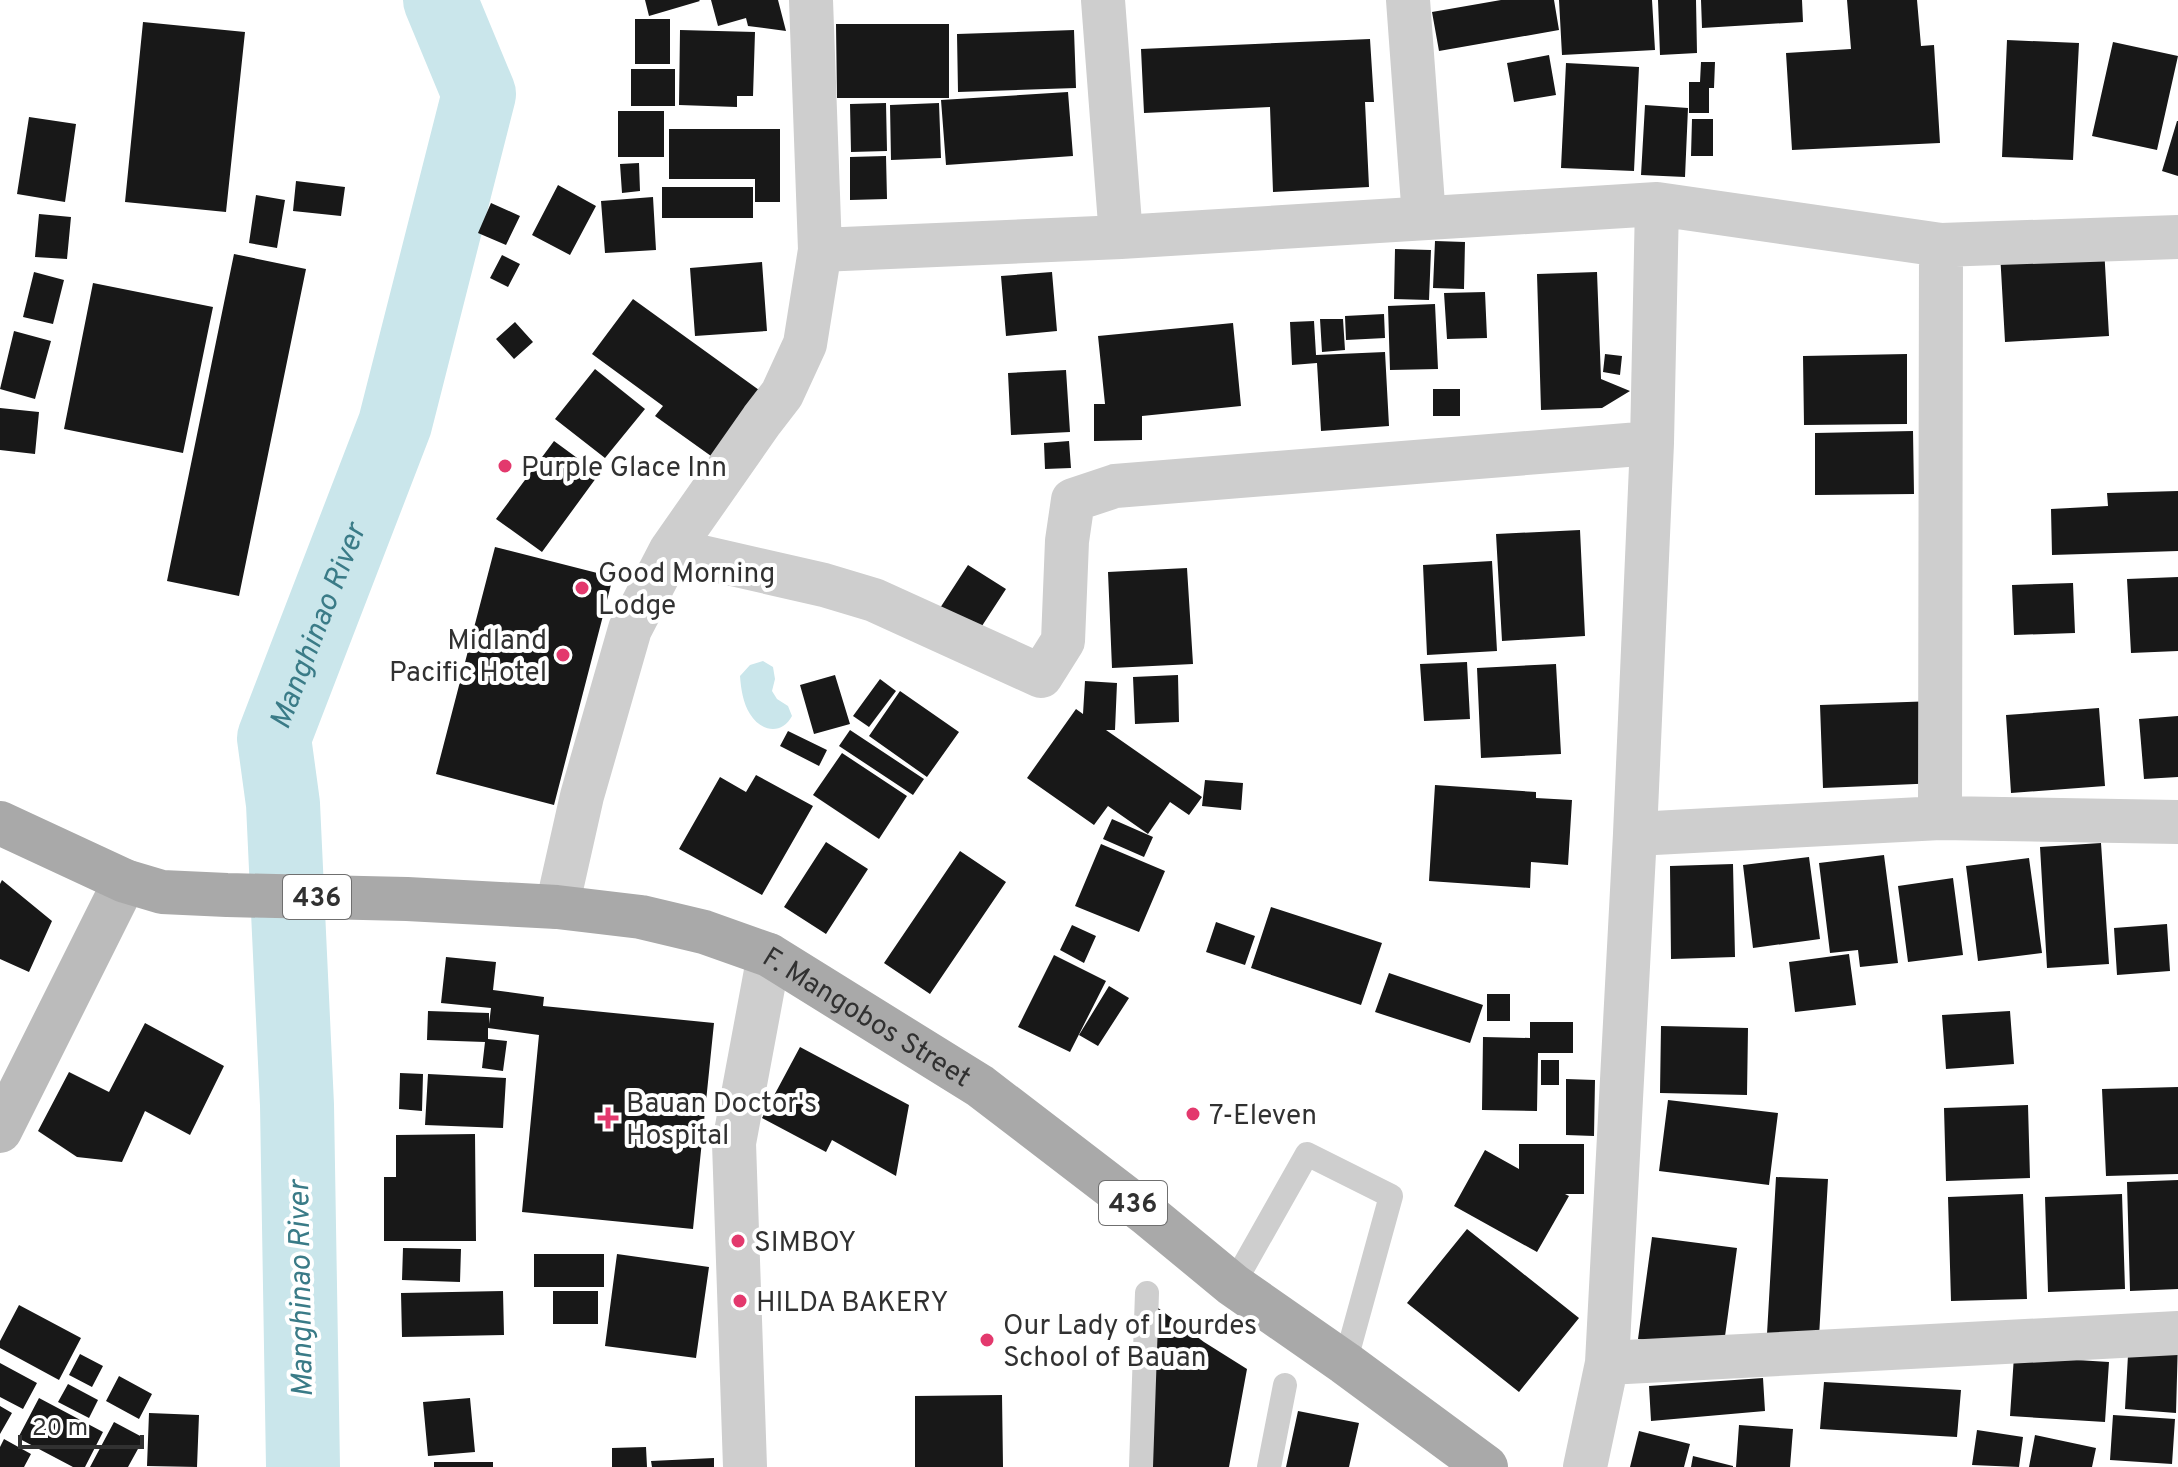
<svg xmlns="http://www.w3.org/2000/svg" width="2178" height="1467" font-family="Overpass,sans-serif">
<rect width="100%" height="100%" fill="#fff"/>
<path fill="#cae6eb" d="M763,661L773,667L775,679L772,691L777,699L788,706L792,716C782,735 761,732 750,714C743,703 741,689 740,676L750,665Z"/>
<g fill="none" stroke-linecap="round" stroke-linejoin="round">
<path stroke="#cae6eb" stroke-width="74" id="s1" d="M303,1467L297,1105L283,804L274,738L395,424L479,94L440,0"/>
</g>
<path fill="#181818" d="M645,0H699L700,1L649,16Z
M711,0H778L786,31L748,26L746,18L718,26Z
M1501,0H1554L1559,30L1439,51L1432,12Z
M1559,0H1652L1655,50L1562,55Z
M1658,0H1696L1697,53L1660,55Z
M1701,0H1802L1803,22L1702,28Z
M1847,0H1917L1921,46L1934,45L1940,143L1792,150L1786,53L1851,49Z
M635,19H670V64H635Z
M143,22L245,32L226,212L125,202Z
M836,24H949V98H837Z
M680,30L755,32L753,96H737V107L679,105Z
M1074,30L1076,88L958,92L957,34Z
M1370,39L1374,102H1365L1369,187L1273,192L1270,107L1144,113L1141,49Z
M2007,40L2079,43L2073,160L2002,157Z
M2113,42L2178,56L2157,150L2092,136Z
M1549,55L1556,95L1514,102L1507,63Z
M1701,62H1715L1714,88H1709V113H1689V82H1700Z
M1566,63L1639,67L1634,171L1561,168Z
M631,69H675V106H631Z
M1068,92L1073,156L946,165L941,100Z
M886,103L887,151L851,152L850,104Z
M939,103L941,158L891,160L890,105Z
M1645,105L1688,108L1685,177L1641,175Z
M618,111H664V157H618Z
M29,117L76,124L65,202L17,194Z
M1692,119H1713V156H1691Z
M2177,121H2178V176L2162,171Z
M669,129H780V202H755V179H669Z
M886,156L887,199L850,200V157Z
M639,163L640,191L622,193L620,164Z
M296,181L345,187L341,216L293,211Z
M558,185L596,206L570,255L532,235Z
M662,187H753V218H662Z
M256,195L285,200L277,248L249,243Z
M653,197L656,250L605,253L601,201Z
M491,203L520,216L506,245L478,233Z
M39,214L71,217L67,259L35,257Z
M1435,241L1465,242L1464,289L1433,288Z
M2104,247L2109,336L2005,342L2000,252Z
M1395,249L1431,250L1429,300L1394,299Z
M234,254L306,269L239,596L167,581Z
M502,255L520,264L508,287L490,278Z
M762,262L767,331L695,336L690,268Z
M34,272L64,280L53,324L23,317Z
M1052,272L1057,331L1006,336L1001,276Z
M1597,272L1601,379L1630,391L1602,408L1541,410L1537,274Z
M93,283L213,307L183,453L64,429Z
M1485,292L1487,338L1447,339L1444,293Z
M633,299L759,390L711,456L655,416L663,406L592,354Z
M1435,304L1438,369L1390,370L1388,306Z
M1384,314L1385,338L1346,340L1345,316Z
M1320,319H1343L1345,350L1322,352Z
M1314,321L1316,355L1385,352L1389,426L1321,431L1317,363L1292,365L1290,322Z
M515,322L533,342L514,359L496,339Z
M1233,323L1241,406L1142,416V440L1094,441V404H1105L1098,336Z
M14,331L51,341L35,399L0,389Z
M1605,354L1622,356L1620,375L1603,372Z
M1907,354V424L1804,425L1803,356Z
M595,369L645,409L605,458L555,419Z
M1066,370L1070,432L1011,435L1008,373Z
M1433,389H1460V416H1433Z
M0,408L39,412L35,454L0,450Z
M1913,431L1914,494L1815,495V433Z
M554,441L599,474L542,552L496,519Z
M1069,441L1071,468L1045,469L1044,443Z
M2178,491V551L2052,555L2051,509L2108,506L2107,493Z
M1580,530L1585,636L1502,641L1496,534Z
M495,547L613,577L554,805L436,774Z
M1492,561L1497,651L1427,655L1423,565Z
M968,565L1006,589L967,649L929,625Z
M1187,568L1193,664L1112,668L1108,572Z
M2178,577V651L2131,653L2127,579Z
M2073,583L2075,633L2014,635L2012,585Z
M1467,662L1470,719L1424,721L1420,664Z
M1556,664L1561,754L1481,758L1477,668Z
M835,675L850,724L814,734L800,685Z
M1178,675L1179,722L1135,724L1133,677Z
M880,679L896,691L869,727L853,716Z
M1085,681L1117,683L1115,730H1106L1202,797L1189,815L1170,802L1148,834L1108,806L1094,825L1027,778L1076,709L1083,714Z
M900,691L959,732L927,777L869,736Z
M1936,701L1939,783L1823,788L1820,705Z
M2099,708L2105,786L2011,793L2006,715Z
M2178,716V777L2144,779L2139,719Z
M850,730L924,779L913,795L839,746Z
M788,731L827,750L819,766L780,746Z
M842,753L907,796L879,839L813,795Z
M756,775L813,806L762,895L679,849L720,777L746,792Z
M1205,780L1243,783L1241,810L1202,806Z
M1435,785L1536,792V798L1572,800L1568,865L1531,862L1530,888L1429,881Z
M1112,819L1153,837L1144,857L1103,839Z
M826,842L868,869L826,934L784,907Z
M2101,843L2109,964L2047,968L2040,847Z
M1101,844L1165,871L1139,932L1075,906Z
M960,851L1006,882L930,994L884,963Z
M1884,855L1898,963L1860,967L1858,950L1830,953L1819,863Z
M1809,857L1820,939L1753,948L1743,865Z
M2029,858L2042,953L1978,961L1966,866Z
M1733,864L1735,957L1671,959L1670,866Z
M1953,878L1963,955L1908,962L1898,886Z
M2,880L52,921L29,972L0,959V884Z
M1271,907L1382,943L1361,1005L1251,968Z
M1216,922L1255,936L1245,965L1206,952Z
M2167,924L2170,971L2117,975L2114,928Z
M1072,925L1096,936L1084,963L1060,950Z
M1849,954L1856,1005L1795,1012L1789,962Z
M1054,955L1106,981L1070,1052L1018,1027Z
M446,957L496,962L493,990L544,997L543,1006L714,1023L693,1229L522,1212L539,1035L488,1028V1039L507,1041L503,1071L482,1068L485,1042L427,1040L428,1011L489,1013V1024L491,1008L441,1003Z
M1389,973L1483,1005L1470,1043L1375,1012Z
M1109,986L1129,998L1098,1046L1079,1035Z
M1487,994H1510V1021H1487Z
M2010,1011L2014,1064L1946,1069L1942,1015Z
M1530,1022H1573V1053H1538L1537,1111L1482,1110L1483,1037L1530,1038Z
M145,1023L224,1066L190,1135L145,1111L122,1162L77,1157L38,1131L69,1072L109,1092Z
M1661,1026L1748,1028L1747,1095L1660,1093Z
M800,1047L909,1105L896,1176L832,1140L826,1152L762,1118Z
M1541,1060H1559V1085H1541Z
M400,1073L423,1074L422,1111L399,1109Z
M428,1074L506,1078L503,1128L425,1125Z
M1566,1079L1595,1080L1594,1136L1566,1135Z
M2178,1087V1174L2106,1176L2102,1089Z
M1668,1100L1778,1113L1769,1185L1659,1171Z
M2028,1105L2030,1178L1946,1181L1944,1108Z
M475,1134L476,1241H384V1177H396V1135Z
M1519,1144H1584V1194H1565L1569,1196L1537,1252L1454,1206L1485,1150L1519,1169Z
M1776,1177L1828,1179L1819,1337L1767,1334Z
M2178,1180V1289L2130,1291L2127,1182Z
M2023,1194L2027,1299L1951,1301L1948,1197Z
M2122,1194L2125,1289L2048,1292L2045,1197Z
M1467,1229L1579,1318L1519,1392L1407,1303Z
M1652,1237L1737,1248L1723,1351L1638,1339Z
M403,1248L461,1249L460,1282L402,1280Z
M534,1254H604V1287H534Z
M617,1254L709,1267L696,1358L605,1346Z
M503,1291L504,1335L402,1337L401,1293Z
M553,1291H598V1324H553Z
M19,1305L81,1338L59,1380L0,1348V1341Z
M1154,1305L1204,1342L1247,1369L1229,1467H1147Z
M2129,1337L2178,1340L2176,1413L2125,1409Z
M80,1354L103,1366L92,1387L69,1375Z
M2014,1356L2109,1362L2105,1422L2010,1416Z
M0,1363L37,1383L23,1409L0,1397Z
M119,1376L152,1394L139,1419L106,1401Z
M1763,1378L1765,1411L1651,1421L1649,1386Z
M1824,1382L1961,1390L1957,1437L1820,1429Z
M68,1384L98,1400L89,1418L58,1402Z
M1002,1395L1003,1467H915V1396Z
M39,1398L103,1432L85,1467H73L18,1438Z
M470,1398L475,1452L428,1456L423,1402Z
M0,1406L12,1413L0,1434Z
M1298,1411L1359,1423L1349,1467H1286Z
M149,1413L199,1415L197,1467L147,1466Z
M2113,1415L2175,1419L2172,1464L2110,1460Z
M114,1422L144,1438L128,1467H90Z
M1739,1425L1793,1429L1790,1467H1736Z
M1977,1430L2023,1437L2019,1467L1972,1465Z
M1639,1431L1690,1444L1684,1467H1630Z
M2035,1435L2096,1448L2092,1467H2029Z
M4,1439L31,1454L24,1467H0V1447Z
M646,1447L647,1467H612V1448Z
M1693,1456L1733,1466V1467H1691Z
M714,1458V1467H652L651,1461Z
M434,1462H493V1467H434Z"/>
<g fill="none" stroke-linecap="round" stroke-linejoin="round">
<path stroke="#cecece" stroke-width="24" d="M1233,1285L1307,1154L1391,1196L1345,1363
M1141,1467L1147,1293
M1269,1467L1285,1385"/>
<path stroke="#cecece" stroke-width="44" d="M1103,0L1121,237
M1408,0L1424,218
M820,250L1121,237L1657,204L1941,245L2178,237
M671,550L824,585L874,600L1041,676L1063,641L1067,541L1073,500L1115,486L1652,443
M1940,818L1941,245
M1635,834L1940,818L2178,822
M557,907L582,796L630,629L671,550L762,420L782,394L805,344L820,250L811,0
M1607,1363L2178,1333
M745,1467L734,1143L769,955
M1585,1467L1607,1363L1635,834L1652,443L1657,204"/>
<path stroke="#bbb" stroke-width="44" d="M0,1131L125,881"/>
<path stroke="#a9a9a9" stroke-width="44" id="s2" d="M0,823L125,881L162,892L227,895L407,899L557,907L641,917L704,932L769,955L980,1086L1147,1214L1233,1285L1345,1363L1486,1467"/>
</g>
<g fill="#e3396d" stroke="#fff" stroke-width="3">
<circle cx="505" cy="466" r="8"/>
<circle cx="582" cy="588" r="8"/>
<circle cx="563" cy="655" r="8"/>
<circle cx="1193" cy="1114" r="8"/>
<path d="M604 1106h8v8h8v8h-8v8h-8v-8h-8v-8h8z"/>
<circle cx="738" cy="1241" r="8"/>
<circle cx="740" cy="1301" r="8"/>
<circle cx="987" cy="1340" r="8"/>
</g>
<g text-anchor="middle" stroke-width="8" stroke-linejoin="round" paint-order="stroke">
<g fill="#fff" stroke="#6f6f6f" stroke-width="2">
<rect x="283" y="875" width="68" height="44" rx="6"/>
<rect x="1099" y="1181" width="68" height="44" rx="6"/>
</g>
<g font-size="26" font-weight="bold" fill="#313131">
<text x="317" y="906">436</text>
<text x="1133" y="1212">436</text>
</g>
<g font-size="28" fill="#313131" stroke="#fff" text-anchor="start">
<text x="521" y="476">Purple Glace Inn</text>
<text x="598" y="582">Good Morning<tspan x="598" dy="32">Lodge</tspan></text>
<text x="547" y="649" text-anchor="end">Midland<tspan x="547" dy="32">Pacific Hotel</tspan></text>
<text x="626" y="1112">Bauan Doctor's<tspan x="626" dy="32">Hospital</tspan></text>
<text x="1209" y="1124">7-Eleven</text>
<text x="754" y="1251">SIMBOY</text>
<text x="756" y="1311">HILDA BAKERY</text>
<text x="1003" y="1334">Our Lady of Lourdes<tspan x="1003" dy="32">School of Bauan</tspan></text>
</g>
<g font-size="28" fill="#313131" stroke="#fff">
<text dy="10" stroke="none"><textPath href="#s2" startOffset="906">F. Mangobos Street</textPath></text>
</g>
<g font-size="30" font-style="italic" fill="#3a7b87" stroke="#fff">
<text dy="10" stroke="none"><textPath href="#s1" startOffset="850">Manghinao River</textPath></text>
<text transform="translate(300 1289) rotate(-91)" y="10">Manghinao River</text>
</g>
</g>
<path d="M20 1435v12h122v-12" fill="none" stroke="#313131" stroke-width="4"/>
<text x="32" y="1435" font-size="24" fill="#313131" stroke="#ffffff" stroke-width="6" paint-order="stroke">20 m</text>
</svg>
